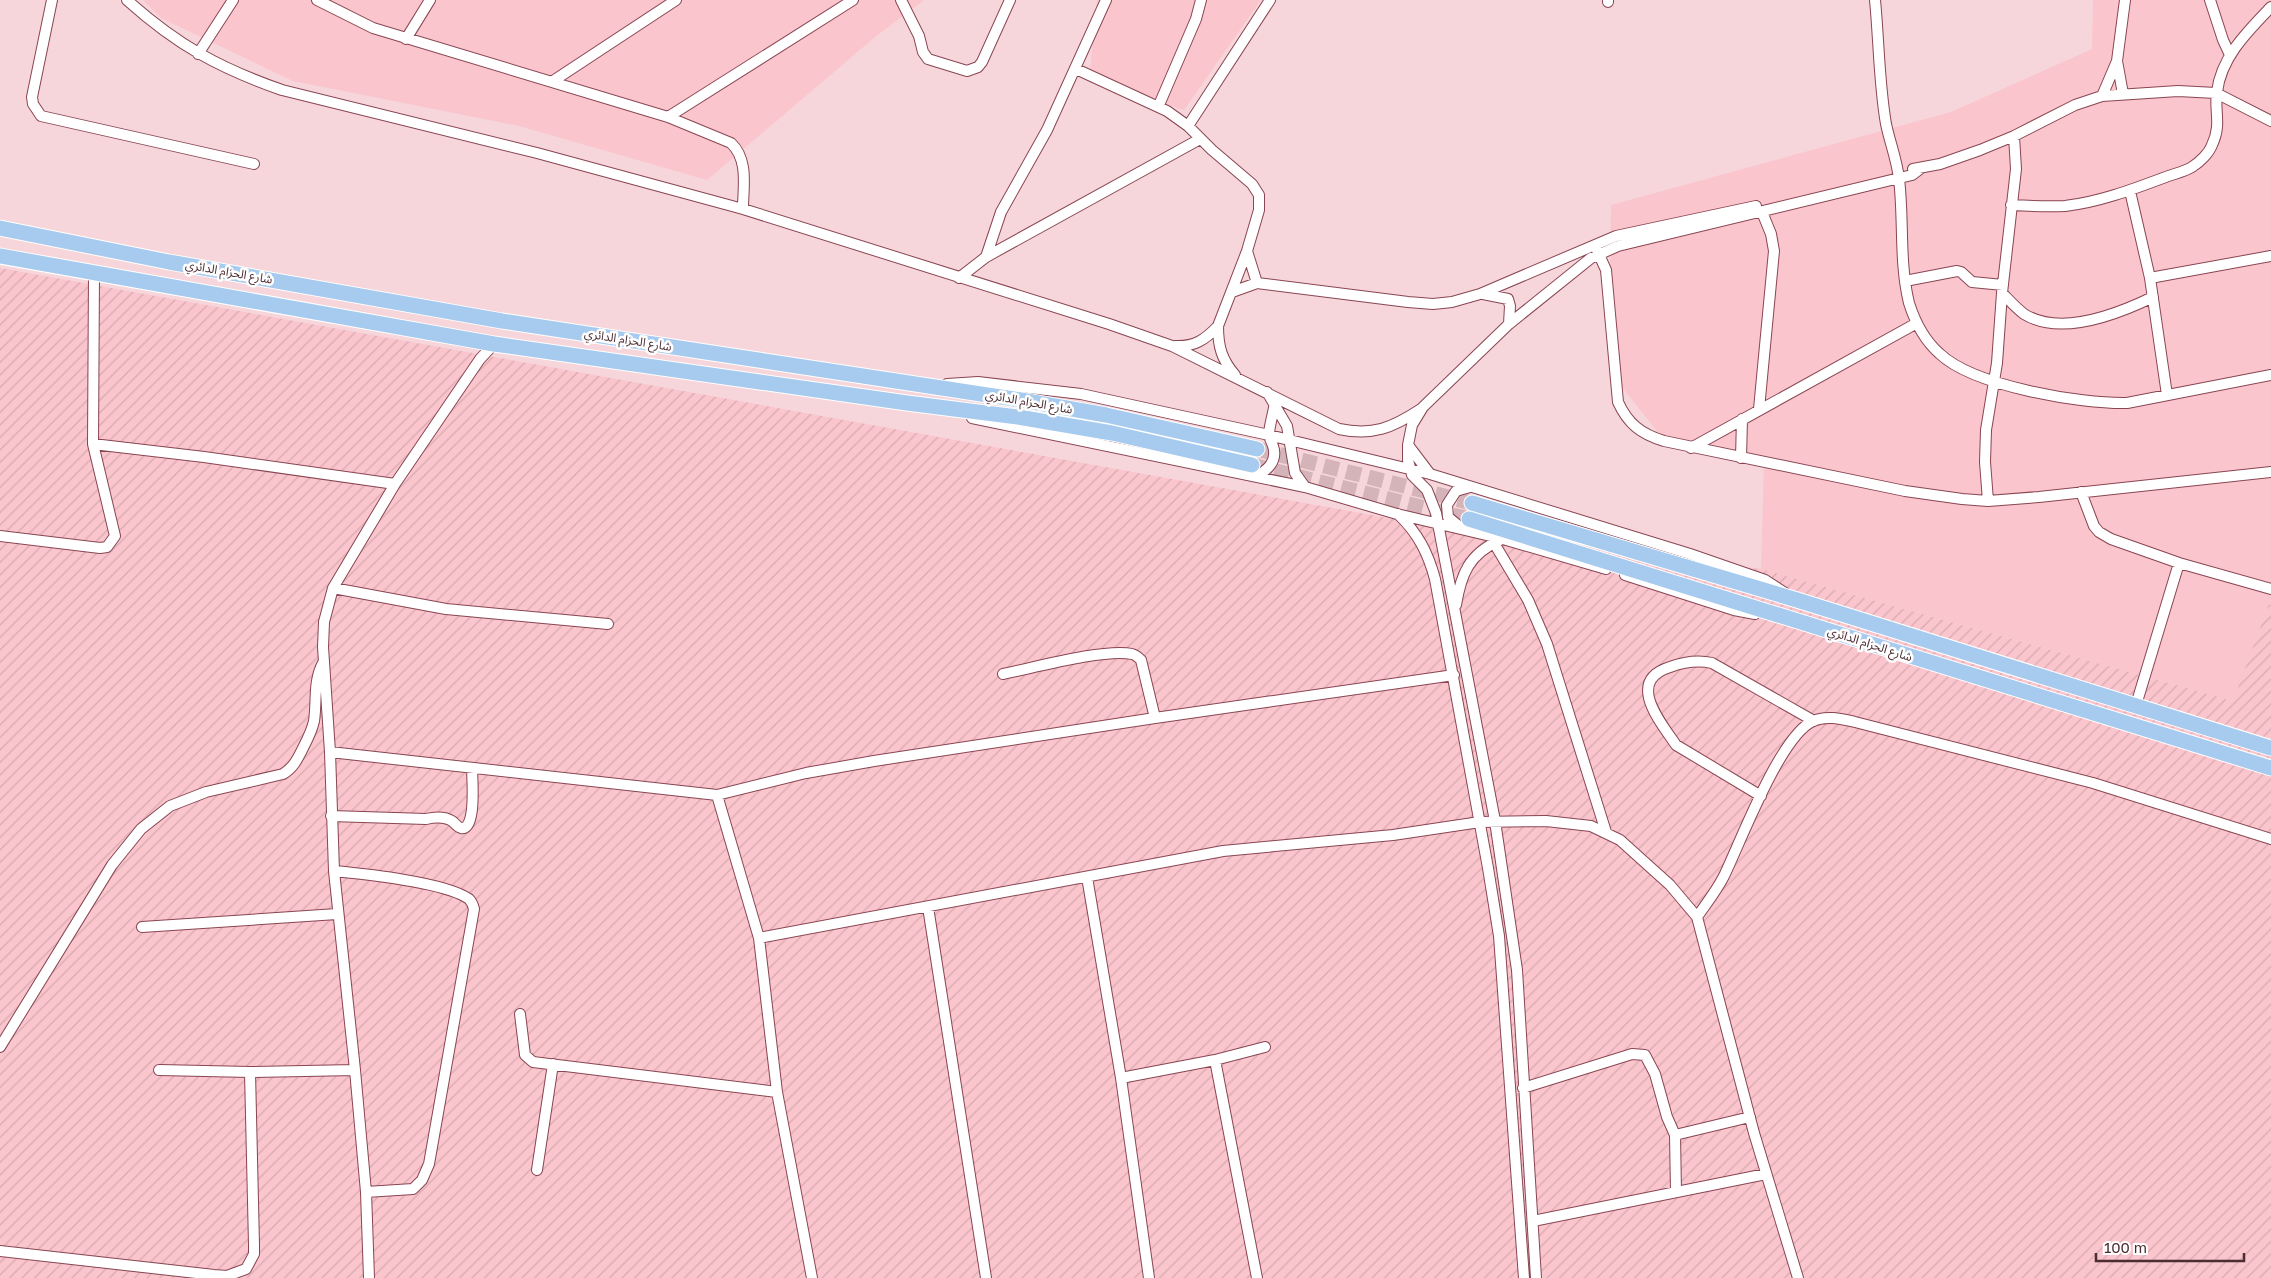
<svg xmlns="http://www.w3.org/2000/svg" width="2271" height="1278" font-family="'Golos Text','Noto Sans Arabic',sans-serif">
<defs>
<pattern id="industrial-furrows" width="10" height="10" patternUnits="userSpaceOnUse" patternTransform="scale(1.25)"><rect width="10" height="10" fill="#fac5cd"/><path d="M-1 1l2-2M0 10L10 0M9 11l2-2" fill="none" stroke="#d8aab0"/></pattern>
</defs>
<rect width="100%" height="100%" fill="#f6d6da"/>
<path fill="#fac5cd" d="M143,0H924L875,37L707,180L519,126L293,81L161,18Z
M1097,0H1261L1184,110L1089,81Z
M2093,0H2271V604L2233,701L1761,569L1764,465L1661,436L1609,371L1611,205L1951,112L2092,49Z"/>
<path fill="url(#industrial-furrows)" d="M0,268L1438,527L1761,569L2233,701L2269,604L2271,605V1278H0Z"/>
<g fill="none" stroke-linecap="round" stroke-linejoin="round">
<path stroke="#d4b4b8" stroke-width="15" stroke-dasharray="15 8" stroke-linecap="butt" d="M1257,449L1472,503
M1252,465L1469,519"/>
<defs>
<path id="minor" d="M52,0L32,97L33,104L41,116L254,164
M127,0C177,45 219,68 282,90L537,153L743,209L1109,324L1172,346L1339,429C1373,436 1392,428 1421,409
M317,0L373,28L668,117L731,143C749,160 743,187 743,209
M901,0L919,36L923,52L928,59L967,71L978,67L982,62L1010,0
M1608,0V2
M1875,0C1879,41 1879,84 1886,124C1890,143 1897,160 1899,179C1904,220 1899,262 1909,303C1915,322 1925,341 1940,354C1974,386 2080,404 2127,403L2271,375
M2210,0L2223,40L2230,55
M406,39L430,0
M198,54L233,0
M2117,61L2123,94
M1076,69L1167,111L1188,126L1212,150L1252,184L1259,195V210L1247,251L1218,326C1205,340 1194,347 1175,346
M553,81L676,0
M2102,96L2117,61L2125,0
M1159,105L1196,19L1201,0
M668,117L853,0
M1188,126L1270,0
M1913,169L1940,164L1980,150L2014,136L2075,105L2102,96L2178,91L2216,93L2271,121
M2130,191L2150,278L2167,395
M2011,205C2029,206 2047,207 2065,206C2099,202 2131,190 2163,178C2173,174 2184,172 2192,167C2200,162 2209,153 2212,145C2222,124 2214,111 2217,92C2221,57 2248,31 2271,7
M1596,248L1606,270L1618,402C1628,424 1641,434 1664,441L1905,491L1962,499L1988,501L2039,497L2271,472
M1247,251L1257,283
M986,257L1200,139
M959,278L986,257L1001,212L1047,130L1106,0
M2150,278L2271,256
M1905,281L1957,271L1961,272L1972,282L2003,285
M1232,292L1257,283L1408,302L1433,304L1452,302L1480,294L1616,236L1756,206
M2002,293C2009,300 2016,308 2024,314C2061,337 2118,314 2153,297
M1483,294L1508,299L1510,306L1509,324
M1218,326C1218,347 1222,360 1235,375
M947,384L978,382L1081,394L1269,435L1430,474L1690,554L1765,580L1785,593
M1267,392L1287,426L1295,473L1305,487
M1759,409L1774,251L1771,234L1762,212
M972,418L1305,487L1397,514L1503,539L1606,569
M93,444L204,457L395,484
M1408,445L1430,474
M1691,448L1917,323
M1741,458L1742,419
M1254,476C1267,472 1278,461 1273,446C1272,442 1269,438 1269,435C1269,426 1273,415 1274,407
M2081,492L2094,526L2099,532L2111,539L2179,563L2271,589
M1988,501L1985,462L1986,430L1997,363L2002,293L2016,169L2014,136
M1398,514C1418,533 1428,553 1435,579L1488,868L1499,936L1524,1278
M1459,526L1448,517L1447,505L1456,491L1470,487
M0,536L100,548L107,547L115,536L93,444L94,273
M1494,543L1528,600L1547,644L1606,832
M1625,575L1734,610L1755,614
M333,588L446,609L608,624
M1456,605C1461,574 1469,554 1500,540
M1003,674C1033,668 1105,648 1132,654C1136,655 1138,657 1141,660L1155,718
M2136,705L2179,563
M330,752L717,795L806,773L874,761L1155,718L1454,675
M717,795L759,938L777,1092L812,1278
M1761,796L1676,745C1659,720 1626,681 1670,667C1684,662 1698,660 1712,663L1814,721
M331,816L426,819C435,817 444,816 452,821C455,823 457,827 461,828C477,831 472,777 472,768
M334,871C364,874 445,882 469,899C472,902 473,905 474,909L429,1164L422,1180L413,1189L366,1192
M1087,877L1121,1078L1149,1278
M928,907L986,1278
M1697,917C1706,904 1717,890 1724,876C1741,841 1780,736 1813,721C1826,715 1842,719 1855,722L2093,783L2271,839
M142,927L337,914
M759,938L1223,851L1393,835L1480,822L1546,821L1591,826L1620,840L1670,885L1697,917L1754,1133L1798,1278
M520,1014L525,1055L533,1062L777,1092
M0,1047L112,865L141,829L170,806L206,792L283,774C293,768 297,760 302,750C307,740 312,731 314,721C317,701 313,681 323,663
M1215,1060L1257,1278
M159,1070L250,1072L355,1070
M1121,1078L1215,1060L1265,1047
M1523,1088L1632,1054L1645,1055L1655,1074L1667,1117L1675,1135L1676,1192
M1675,1135L1750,1117
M537,1170L553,1064
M1533,1221L1766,1174
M0,1251L214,1275L227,1276L246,1269L254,1254V1245L250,1072
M369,1278L366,1192L355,1070L334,871L330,752L323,647L324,622L333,588L395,484L480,359L494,344
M1536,1278L1517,970L1495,821L1436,513L1427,490L1412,475L1408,460V445L1412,425L1423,407L1509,324L1591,258L1618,246L1912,175L1920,169"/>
<path id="highway" d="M0,228L169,262L502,321L1021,400L1106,415L1257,449
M0,256L494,344L907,403L1018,417L1112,433L1252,465
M1472,503L1797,600L2271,748
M1469,519L2271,768"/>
</defs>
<use href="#minor" stroke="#894552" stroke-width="12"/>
<use href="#highway" stroke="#fff" stroke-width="17"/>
<use href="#minor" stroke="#fff" stroke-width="10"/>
<use href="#highway" stroke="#a7cbef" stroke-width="15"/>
</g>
<g text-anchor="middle" stroke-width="5" stroke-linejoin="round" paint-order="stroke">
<g font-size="12" fill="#4c2d32" stroke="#fff">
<text transform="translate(229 272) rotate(10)" y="4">شارع الحزام الدائري</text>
<text transform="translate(628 340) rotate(9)" y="4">شارع الحزام الدائري</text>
<text transform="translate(1029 402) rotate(10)" y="4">شارع الحزام الدائري</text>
<text transform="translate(1870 644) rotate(18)" y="4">شارع الحزام الدائري</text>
</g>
</g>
<path d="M2096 1253v8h148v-8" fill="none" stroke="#4c2d32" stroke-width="2.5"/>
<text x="2104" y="1253" font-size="15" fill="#4c2d32" stroke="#ffffff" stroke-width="4" paint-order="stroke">100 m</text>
</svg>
